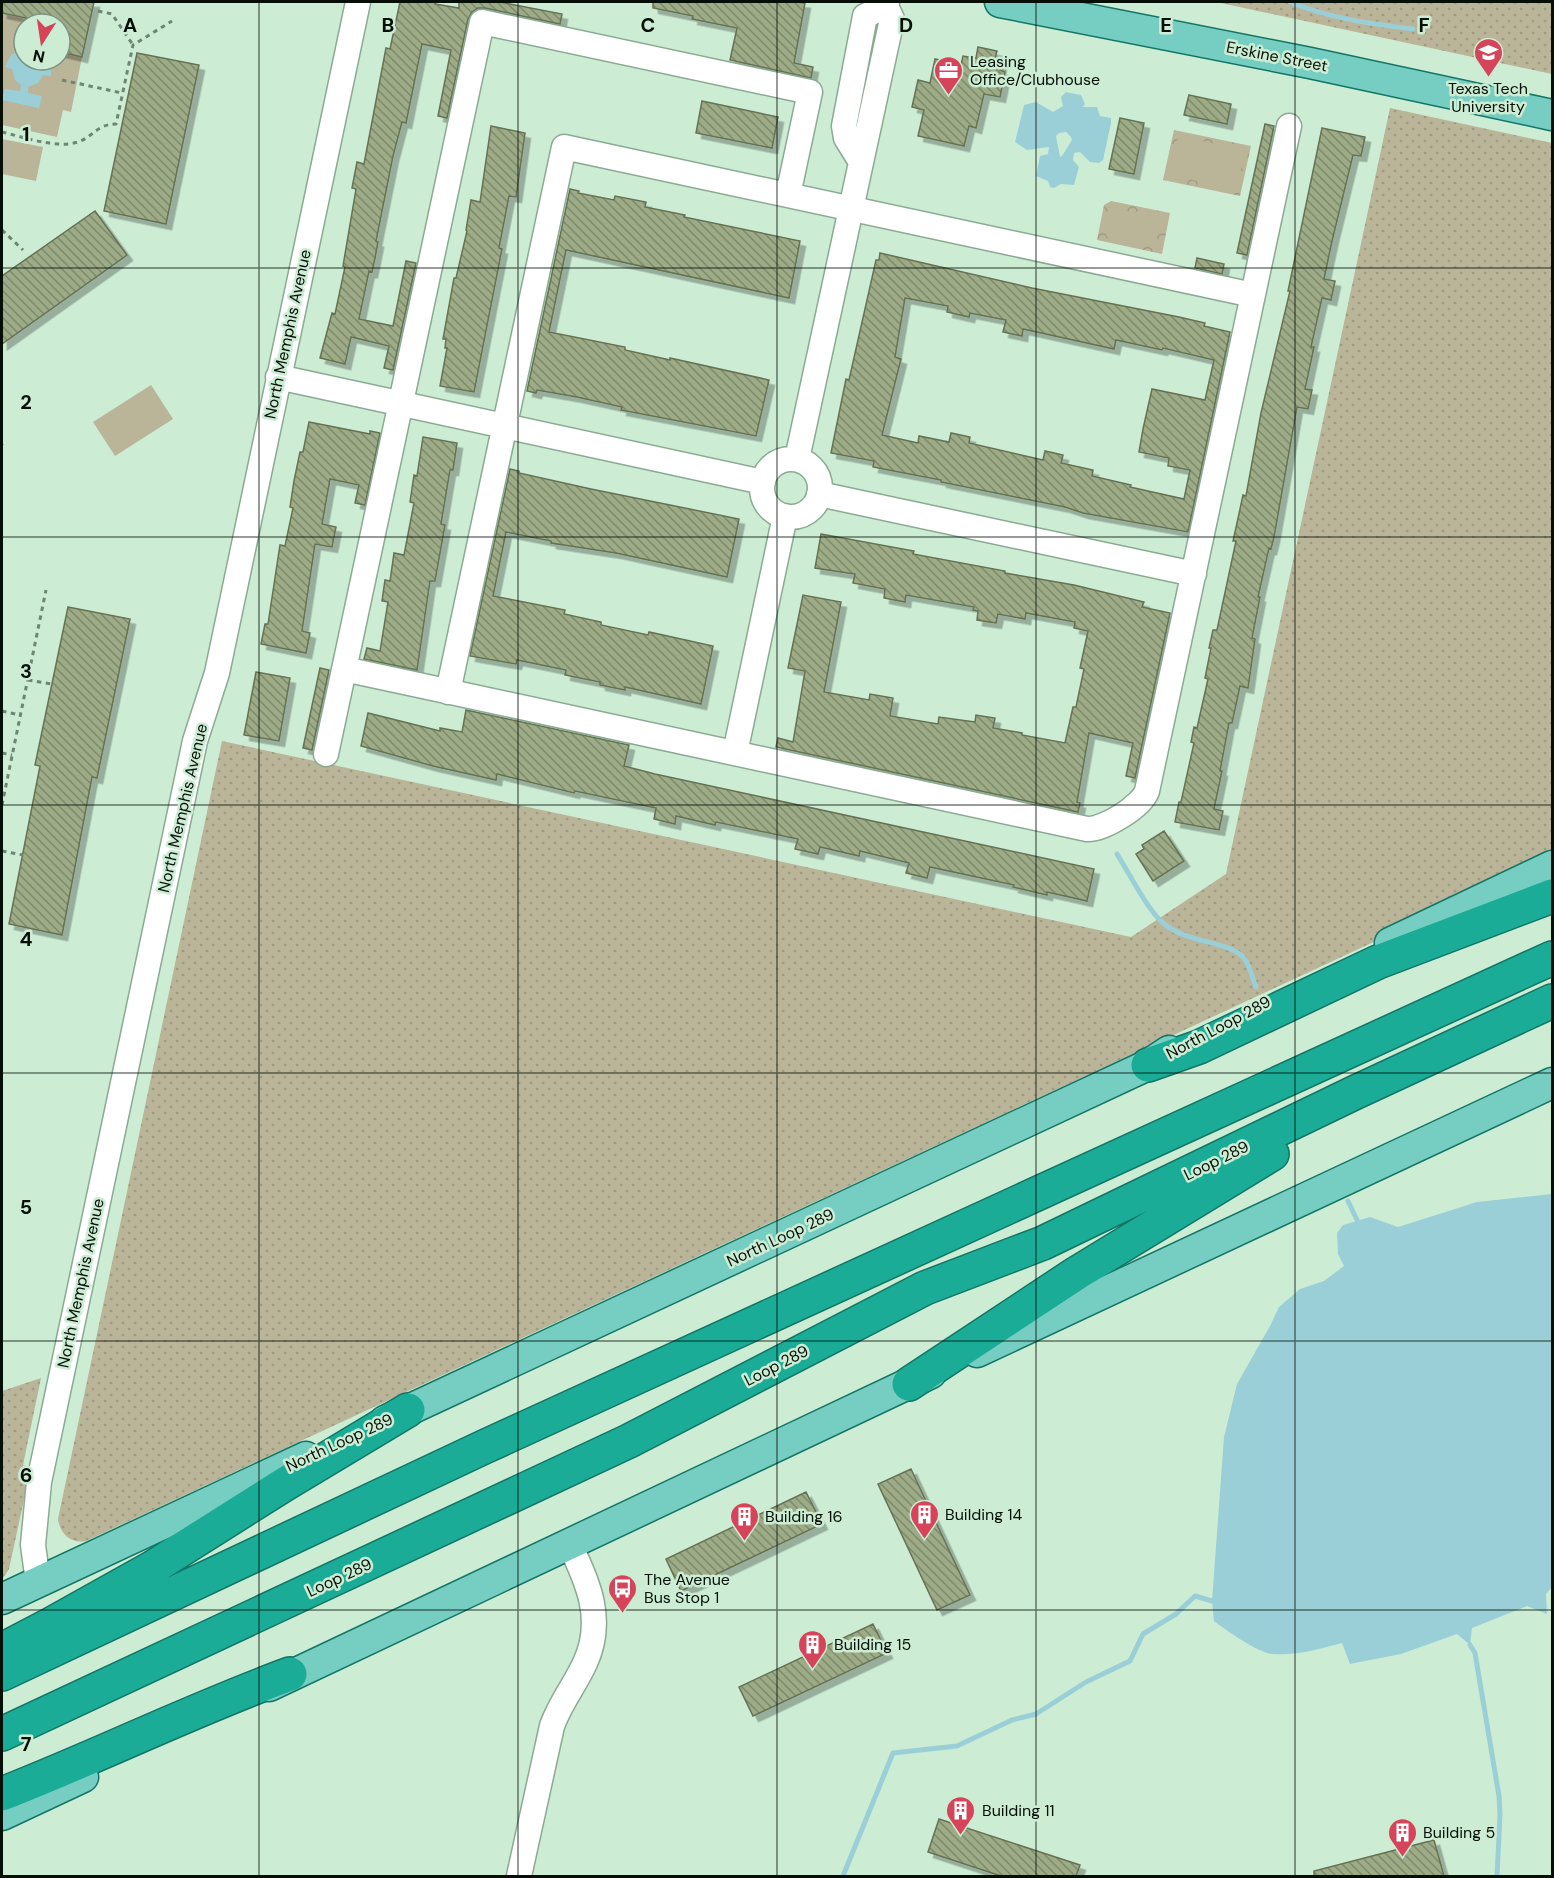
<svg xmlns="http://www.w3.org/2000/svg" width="1554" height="1878" font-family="'DM Sans',sans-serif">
<defs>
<pattern id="grass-dots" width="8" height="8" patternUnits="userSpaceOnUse" patternTransform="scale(1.5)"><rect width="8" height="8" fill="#bab498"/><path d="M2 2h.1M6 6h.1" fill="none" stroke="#9e9a82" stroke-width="1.8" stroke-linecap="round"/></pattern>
<pattern id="park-crowns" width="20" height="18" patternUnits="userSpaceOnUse" patternTransform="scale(1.5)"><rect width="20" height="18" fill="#bab498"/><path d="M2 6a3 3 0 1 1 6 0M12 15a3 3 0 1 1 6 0" fill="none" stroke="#9e9a82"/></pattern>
<pattern id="building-back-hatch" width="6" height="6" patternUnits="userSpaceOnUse" patternTransform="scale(1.5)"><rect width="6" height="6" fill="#9dac87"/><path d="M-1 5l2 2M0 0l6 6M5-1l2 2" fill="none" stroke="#7e8a6c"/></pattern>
<filter id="shadow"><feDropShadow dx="5.5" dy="5.5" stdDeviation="0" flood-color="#0004"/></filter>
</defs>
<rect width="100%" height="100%" fill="#ccedd4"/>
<path fill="url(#grass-dots)" d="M1216,2H1552V74Z
M1390,108L1552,143V859L86,1541C71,1544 60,1534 58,1519L222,741L1131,937L1226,874Z
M41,1378L23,1465L31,1467L9,1569L2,1580V1391Z"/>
<path fill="url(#park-crowns)" d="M1174,130L1251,146L1240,196L1163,180Z
M1111,201L1170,213L1162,254L1097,240L1104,205Z"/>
<path fill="#bab498" d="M2,13L26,19L24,24V60H60V52L82,57L71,112L63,110L57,137L2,125Z
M1178,136L1245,150L1237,190L1169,175Z
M2,139L43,147L36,181L2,174Z
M1112,208L1161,218L1155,246L1106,236Z
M151,385L173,419L115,456L93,422Z"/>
<path fill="#9bcfd7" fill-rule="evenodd" d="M24,48V60H48L51,67V76L43,75L38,83L28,87V93L42,96L39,108L2,100L5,89L20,91L21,85L15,80L12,69L5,67L11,55Z
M1066,92L1081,95L1085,104L1083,107H1097L1100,116L1111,118V123L1103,160L1099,163L1090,162L1080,152L1074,153L1073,160L1079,167L1074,185L1061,184L1054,188L1050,187L1048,181L1036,176L1040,156L1048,154L1049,147L1027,150L1015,142L1024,105L1036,102L1053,112L1063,106L1061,97ZM1066,132L1071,137L1072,140L1062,156L1060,157L1056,136L1059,133Z
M1552,1194V1587L1546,1594L1547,1614L1527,1606L1472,1628L1470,1645L1457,1634L1401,1654L1350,1664L1342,1643C1319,1649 1296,1656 1272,1654C1257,1652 1227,1631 1214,1621L1212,1601L1224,1437L1237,1384L1270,1326L1279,1307L1300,1289L1324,1281L1344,1266L1338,1254L1337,1233L1343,1225L1370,1217L1398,1227L1477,1202Z"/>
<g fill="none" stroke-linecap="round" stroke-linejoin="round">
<path stroke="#9bcfd7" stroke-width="5" d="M1290,2C1328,18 1372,24 1413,29
M1117,854C1129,873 1147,909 1163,923C1186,943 1228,941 1243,957C1250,964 1252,978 1256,987
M1348,1201L1357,1220
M1470,1645L1475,1653L1499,1796L1500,1815L1497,1876
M843,1876L893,1753L957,1746L1012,1720L1036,1714L1086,1682L1130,1661L1143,1634L1176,1614L1195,1596L1212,1601"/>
</g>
<path fill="url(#building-back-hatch)" stroke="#667253" stroke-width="1.5" fill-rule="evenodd" filter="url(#shadow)" d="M2,2H94L82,57L60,52V24H25L26,18L2,13Z
M400,2H436L435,4L459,8V2H500L562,14L560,24L485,8H478L472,12L468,19L447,118L438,116L451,50L422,44L406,123L402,122L393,156L376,241L378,242L375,258L372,272L369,271L359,319L393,326L406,261L416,263L393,370L384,368L389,346L351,337L345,364L320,358L332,313L335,314L345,267L343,266L356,189L352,188L357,162L364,164L386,48L390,49Z
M653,2H796L805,3L794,63L813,67L811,78L730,60L737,28L692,19L693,16L653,8Z
M978,47L997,51L994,62L1001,63L1000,70L1005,72L1000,97L984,94L976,128L969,126L964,146L918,136L924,110L912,107L918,80L930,83L935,59L961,65L963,56L976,58Z
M137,53L199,65L166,224L104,211Z
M1189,95L1231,104L1227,124L1184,115Z
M702,101L778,117L772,148L696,133Z
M1120,118L1144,123L1134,174L1109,169Z
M1265,124L1274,126L1247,255L1237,253Z
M491,126L525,133L516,197L509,196L499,248L502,249L474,392L440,386L447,348H445L446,339H443L454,278H456L467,231L466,230L471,200L480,202Z
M1322,128L1365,137L1361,156L1353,155L1332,241L1324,279L1335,281L1331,300L1322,298L1311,347H1314L1305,389L1312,390L1308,409L1297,407L1274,537L1271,549L1269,548L1258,597H1260L1252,638L1255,639L1248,688L1240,686L1232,723H1229L1220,771H1222L1214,809L1223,811L1219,830L1175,822L1179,802H1181L1194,743L1191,742L1194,727L1197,728L1208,679L1205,678L1211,648H1209L1213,630H1217L1236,541H1233L1237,523L1243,495L1246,496L1261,413L1290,291H1288Z
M570,189L579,191L578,193L614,200L615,196L646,202L645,207L685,215L684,217L800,241L789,298L566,250L549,332L625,347V350L670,360V358L769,380L756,436L621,410L622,407L577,397L537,390L536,393L527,391Z
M95,211L127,255L2,344V276Z
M880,253L1032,288L1179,317L1205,323L1204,326L1230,332L1188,532L1083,513L1065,507L941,482V480L899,472L873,467L874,461L831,453L846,379L849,380L876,260H879ZM905,298L948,306L947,312L969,317L970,313L1006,320L1003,332L1022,336L1023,329L1114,349L1116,340L1162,350L1163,348L1214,360L1205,400L1152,389L1143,429L1139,452L1169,458L1168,466L1190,470L1184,499L1130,487L1131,485L1092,476L1093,470L1061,463L1063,455L1045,451L1043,460L969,443L970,437L951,433L949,442L919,436L918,443L882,435L901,359L895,357Z
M1197,258L1224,264L1222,274L1195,268Z
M309,422L370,434V431L380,433L365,505L355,503L359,485L330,479L322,524L336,527L332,547L315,544L302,631L310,633L306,653L261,644L265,624H268L280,545L285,546L293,508L290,507L294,481L300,452H303Z
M423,437L457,443L453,470H450L441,524L445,525L435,581H430L417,670L364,659L367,648L380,651L388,602L382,601L385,580L390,581L394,553L404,555L414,503L410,502L414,475L417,476Z
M510,469L519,471V473L591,489L739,519L727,577L616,553L551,543V541L506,532L493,596L565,610L564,614L601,622V625L648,635L649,632L713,646L701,704L625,687V690L600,685V682L565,675L566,670L517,660L516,664L470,656Z
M821,534L914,551L913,554L1005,571V573L1074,585L1144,602L1142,607L1170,613L1135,778L1126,776L1133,743L1089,733L1077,802L1080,803L1078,812L776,747L778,738L793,742L805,671L788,668L803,595L841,602L824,692L869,700L870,694L893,698L890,716L938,724L939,717L975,722L976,715L995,718L993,728L1022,733V735L1065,743L1073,707H1076L1084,669L1080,668L1088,631L1074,628L1075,622L1026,613L1025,619L998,614L996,623L977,620L978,611L973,610L974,607L906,595L905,602L884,598L885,589L853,583L855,574L815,568Z
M68,607L130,619L97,778L92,777L62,935L9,924L40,766L35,765Z
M320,668L329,670L312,750L303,748Z
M256,672L290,678L279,741L244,735Z
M466,710L629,745L624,766L655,774L1094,869L1087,901L1047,892V895L1013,887L1014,885L930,867L927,878L906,873L909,863L860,851L859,856L820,847L818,854L795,849L798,839L716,822L715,825L676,816L675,824L654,819L656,808L575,791L574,793L497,774L496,780L433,766L361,746L368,713L440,731V728L462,732Z
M1164,831L1184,861L1153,881L1136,854L1144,849L1142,845Z
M911,1469L970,1595L937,1610L878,1484Z
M806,1492L822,1524L681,1591L666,1559Z
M873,1624L887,1653L753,1716L739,1687Z
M939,1819L1080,1865L1076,1876H1001L928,1852Z
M1434,1840L1444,1876H1314V1871Z"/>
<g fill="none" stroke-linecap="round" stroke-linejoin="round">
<defs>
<path id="minor" d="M861,162L846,138L844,126L865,16L886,6
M278,377L763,482
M797,459L892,19L886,6L887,2
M762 488a29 29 0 1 1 58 0a29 29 0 1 1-58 0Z
M819,494L1194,574
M344,669L1087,829C1103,830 1141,807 1147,791L1289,126
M448,692L564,147L1253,295
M735,753L785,516
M326,754L482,22L810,92L788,195
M38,1582L33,1545L39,1482L195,741L217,673L358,2
M519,1876L552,1726C560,1703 575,1685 585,1663C605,1620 588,1582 569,1543"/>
<path id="major" d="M1000,2L1310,63L1552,115
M1390,943L1552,866
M977,1352L1552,1083
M385,1421L1148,1065L1169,1051
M2,1599L306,1457
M269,1686L931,1373
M2,1815L83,1777"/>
<path id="highway" d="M1148,1065L1199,1047L1378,962L1552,896
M909,1384L1077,1273L1272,1154
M2,1650L50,1625L152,1568L285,1484L408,1410
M2,1674L484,1447L1552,958
M2,1734L629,1441L925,1288L1043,1243L1356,1092L1552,1001
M2,1794C99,1756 192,1710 290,1674"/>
</defs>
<use href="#minor" stroke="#8aaa92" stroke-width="27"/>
<use href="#major" stroke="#137565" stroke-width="33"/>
<use href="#highway" stroke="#137565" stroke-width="36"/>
<path stroke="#6f8574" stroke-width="3" stroke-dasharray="4.5 4.5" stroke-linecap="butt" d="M98,11L112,14L133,45
M62,80L122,93
M2,132C23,137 57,149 78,142C93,137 97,124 116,124L133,45L172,21
M2,230L23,250
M2,444V445
M28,680L52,684
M2,711L20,715
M2,753L12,755
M2,805L46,590
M2,851L23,855"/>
<use href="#minor" stroke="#fff" stroke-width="24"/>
<use href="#major" stroke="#76cdc1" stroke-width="30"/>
<use href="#highway" stroke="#1bac98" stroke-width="33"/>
</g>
<path fill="none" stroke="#050f07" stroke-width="1.5" stroke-opacity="0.55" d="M259,2V1876M518,2V1876M777,2V1876M1036,2V1876M1295,2V1876M2,268H1552M2,537H1552M2,805H1552M2,1073H1552M2,1341H1552M2,1610H1552"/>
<defs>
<symbol id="university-pin" viewBox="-11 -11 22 30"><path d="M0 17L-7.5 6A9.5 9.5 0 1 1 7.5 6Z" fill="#d54458" stroke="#ccedd4"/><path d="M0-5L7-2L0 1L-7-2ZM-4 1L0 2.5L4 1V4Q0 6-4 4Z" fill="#fff"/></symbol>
<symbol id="office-pin" viewBox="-11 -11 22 30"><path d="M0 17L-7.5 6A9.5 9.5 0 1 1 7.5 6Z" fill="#d54458" stroke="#ccedd4"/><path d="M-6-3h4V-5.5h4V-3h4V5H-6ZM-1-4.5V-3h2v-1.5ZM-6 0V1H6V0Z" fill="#fff"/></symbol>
<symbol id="building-pin" viewBox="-11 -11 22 30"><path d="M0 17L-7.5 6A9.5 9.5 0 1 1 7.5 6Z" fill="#d54458" stroke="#ccedd4"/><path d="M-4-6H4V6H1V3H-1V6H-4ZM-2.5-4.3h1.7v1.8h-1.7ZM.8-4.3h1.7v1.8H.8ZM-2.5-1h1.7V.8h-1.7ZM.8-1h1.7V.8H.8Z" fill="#fff"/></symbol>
<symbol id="bus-pin" viewBox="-11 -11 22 30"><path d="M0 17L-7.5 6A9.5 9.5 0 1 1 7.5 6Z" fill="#d54458" stroke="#ccedd4"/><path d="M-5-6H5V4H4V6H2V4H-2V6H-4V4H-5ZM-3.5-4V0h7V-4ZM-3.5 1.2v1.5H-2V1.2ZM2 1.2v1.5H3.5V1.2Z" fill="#fff"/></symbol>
</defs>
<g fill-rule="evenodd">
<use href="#university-pin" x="1472" y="36" width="33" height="45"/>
<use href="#office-pin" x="932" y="54" width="33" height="45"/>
<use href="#building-pin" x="908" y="1498" width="33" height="45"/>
<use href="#building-pin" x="728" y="1500" width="33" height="45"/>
<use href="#bus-pin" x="606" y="1572" width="33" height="45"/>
<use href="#building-pin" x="796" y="1628" width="33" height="45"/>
<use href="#building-pin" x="944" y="1794" width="33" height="45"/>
<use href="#building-pin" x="1386" y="1816" width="33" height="45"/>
</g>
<g text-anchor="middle" stroke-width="5" stroke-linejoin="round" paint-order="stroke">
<g font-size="16" fill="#050f07" stroke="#ccedd4">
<text transform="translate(1277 56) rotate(11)" y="6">Erskine Street</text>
<text transform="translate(287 334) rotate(-78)" y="6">North Memphis Avenue</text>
<text transform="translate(182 808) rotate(-77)" y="6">North Memphis Avenue</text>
<text transform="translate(1218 1027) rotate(-28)" y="6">North Loop 289</text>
<text transform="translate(1216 1160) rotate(-26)" y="6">Loop 289</text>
<text transform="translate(780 1237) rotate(-25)" y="6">North Loop 289</text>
<text transform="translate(80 1283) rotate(-78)" y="6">North Memphis Avenue</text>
<text transform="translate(776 1365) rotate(-27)" y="6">Loop 289</text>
<text transform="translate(339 1442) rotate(-25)" y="6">North Loop 289</text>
<text transform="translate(339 1577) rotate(-25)" y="6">Loop 289</text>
</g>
<g font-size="16" fill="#050f07" stroke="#ccedd4" text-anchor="start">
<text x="970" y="67">Leasing<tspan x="970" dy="18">Office/Clubhouse</tspan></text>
<text x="1488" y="94" text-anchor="middle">Texas Tech<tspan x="1488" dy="18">University</tspan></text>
<text x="945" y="1520">Building 14</text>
<text x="765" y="1522">Building 16</text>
<text x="644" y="1585">The Avenue<tspan x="644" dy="18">Bus Stop 1</tspan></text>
<text x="834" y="1650">Building 15</text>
<text x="982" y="1816">Building 11</text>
<text x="1423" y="1838">Building 5</text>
</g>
</g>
<g font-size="20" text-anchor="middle" font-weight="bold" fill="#050f07" stroke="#ccedd4" stroke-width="5" stroke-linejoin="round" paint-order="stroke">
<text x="130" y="32">A</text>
<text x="388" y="32">B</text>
<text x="648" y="32">C</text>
<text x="906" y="32">D</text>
<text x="1166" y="32">E</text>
<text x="1424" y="32">F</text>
<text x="26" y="141">1</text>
<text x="26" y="409">2</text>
<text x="26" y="678">3</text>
<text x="26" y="946">4</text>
<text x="26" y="1214">5</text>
<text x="26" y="1482">6</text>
<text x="26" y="1751">7</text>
</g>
<rect width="1554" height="1878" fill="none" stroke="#050f07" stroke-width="6"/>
<g transform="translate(42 42) rotate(192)"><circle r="28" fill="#ccedd4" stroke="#7c9482" stroke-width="1.5"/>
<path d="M0-4.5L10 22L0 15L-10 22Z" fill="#d54458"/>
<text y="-9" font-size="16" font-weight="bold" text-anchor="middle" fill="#050f07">N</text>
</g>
</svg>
